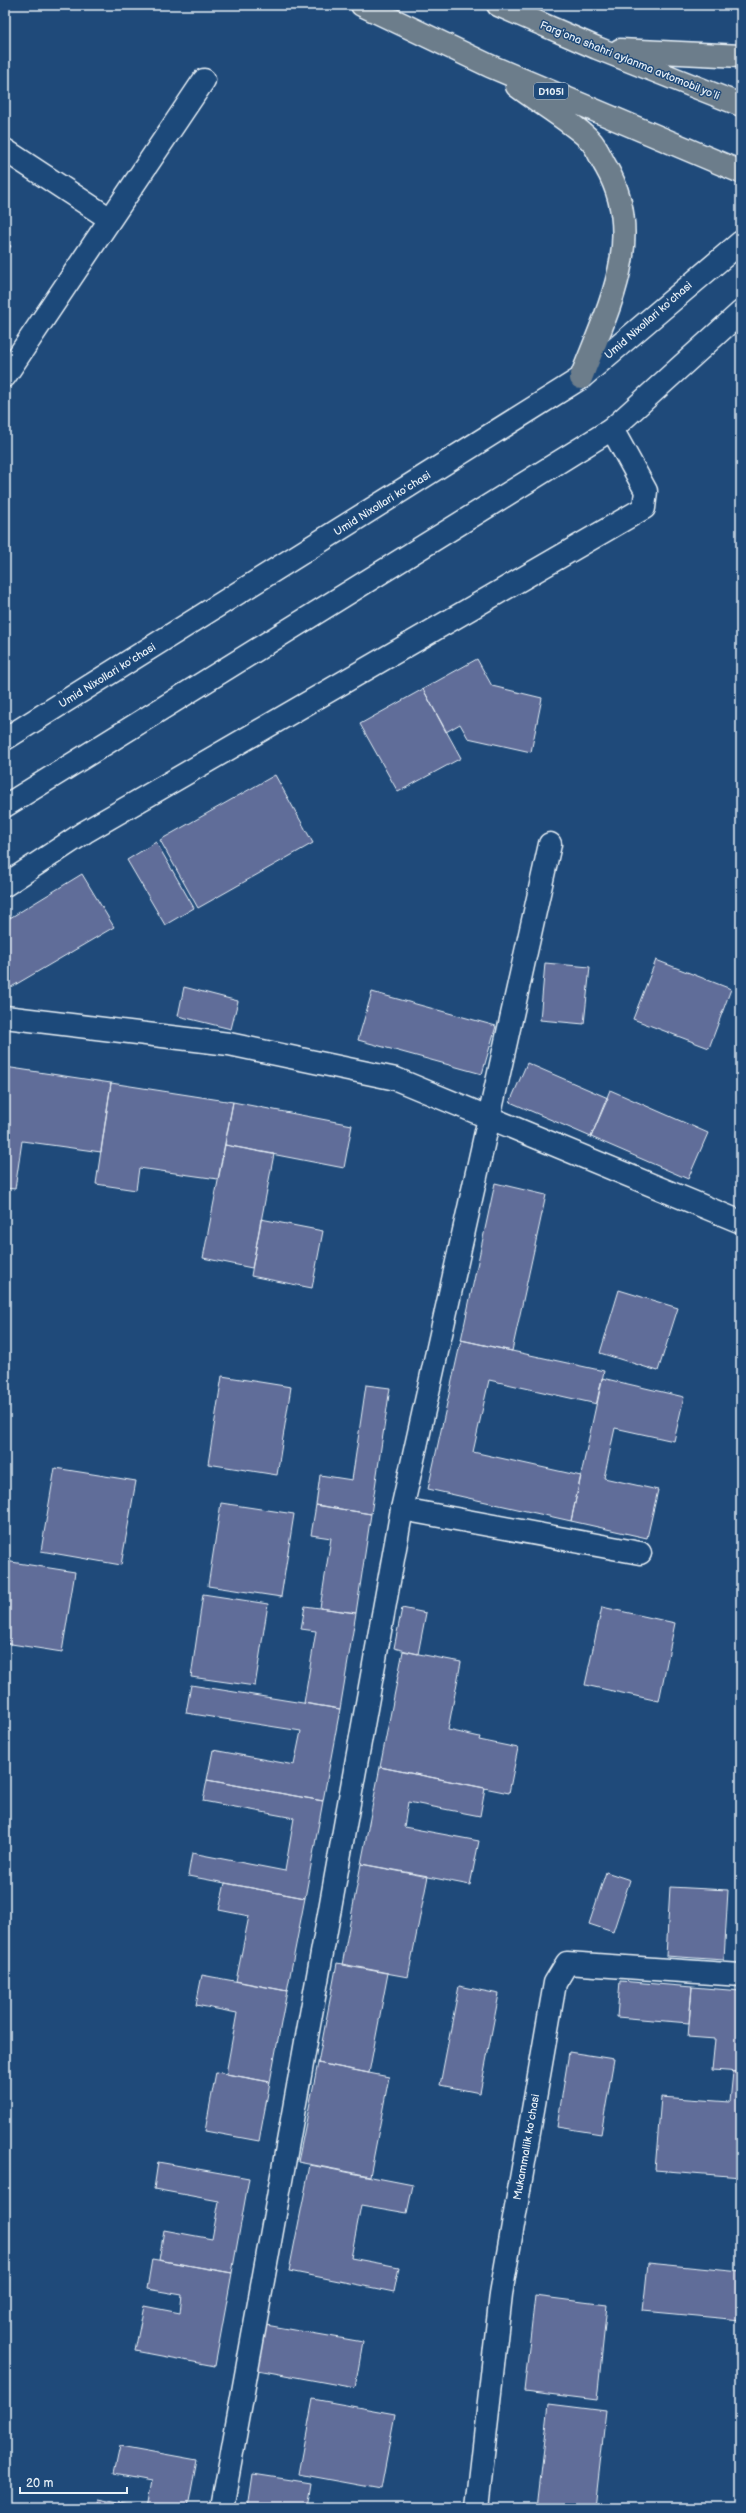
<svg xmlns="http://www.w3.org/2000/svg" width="746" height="2513" font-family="'Balsamiq Sans',sans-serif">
<rect width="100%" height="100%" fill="#1f4a7a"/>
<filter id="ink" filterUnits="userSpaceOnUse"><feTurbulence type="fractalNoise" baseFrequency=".025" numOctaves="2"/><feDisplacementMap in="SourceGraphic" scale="8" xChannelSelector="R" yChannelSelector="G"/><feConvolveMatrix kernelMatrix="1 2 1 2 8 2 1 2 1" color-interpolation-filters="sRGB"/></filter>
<g filter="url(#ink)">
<path fill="#606d99" stroke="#e8f1f8" d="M5,242L11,246L5,255Z
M477,659L492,686L542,698L531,752L468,738L460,724L446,732L423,689Z
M423,689L461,758L398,792L360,724Z
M275,775L313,843L198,908L160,840Z
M156,842L194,908L165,925L127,860Z
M82,874L114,927L8,989L5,984V921Z
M656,960L731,989L709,1048L633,1019Z
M545,963L590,967L584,1024L540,1020Z
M184,987L238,1001L231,1029L178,1016Z
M372,992L496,1026L482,1074L358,1040Z
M527,1063L608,1098L591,1137L510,1102Z
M5,1067L111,1083L101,1152L22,1141L15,1189L5,1188Z
M111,1083L233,1102L218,1179L139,1168L136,1190L96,1184Z
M610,1090L708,1133L688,1179L591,1137Z
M233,1102L352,1125L344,1168L225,1145Z
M225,1145L274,1154L252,1268L203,1258Z
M495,1183L546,1195L512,1351L461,1340Z
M261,1219L323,1231L312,1288L251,1276Z
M619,1290L678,1308L658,1371L600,1353Z
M461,1340L604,1371L597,1404L489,1380L473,1452L581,1476L571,1521L428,1489Z
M222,1376L291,1387L277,1475L208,1464Z
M602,1378L684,1397L674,1441L615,1428L604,1478L658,1490L647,1538L571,1521Z
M366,1385L390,1388L371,1514L316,1505L320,1475L352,1480Z
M55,1468L136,1481L121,1565L41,1551Z
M221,1503L294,1514L281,1597L208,1586Z
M316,1505L371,1514L356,1613L320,1608L331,1538L311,1535Z
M5,1561L75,1572L62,1652L5,1643Z
M203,1594L268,1604L255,1686L191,1677Z
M305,1606L356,1613L340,1709L304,1703L316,1631L301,1629Z
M602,1607L675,1623L659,1701L585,1685Z
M402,1608L426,1613L418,1654L394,1648Z
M403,1651L461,1662L448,1730L480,1737L479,1740L518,1748L509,1793L380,1767Z
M191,1685L340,1709L323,1801L207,1780L213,1750L294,1765L301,1731L186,1713Z
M380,1767L485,1788L480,1816L408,1802L404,1827L479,1841L470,1885L361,1864Z
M207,1780L323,1801L305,1898L188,1876L192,1853L285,1871L294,1818L203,1801Z
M361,1864L428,1876L408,1977L342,1965Z
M606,1872L630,1880L613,1932L589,1924Z
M225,1883L305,1898L287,1991L236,1981L249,1916L219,1910Z
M670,1887L728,1890L724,1960L666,1956Z
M337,1963L388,1973L369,2073L318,2063Z
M202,1975L287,1991L270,2082L226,2074L237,2013L196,2005Z
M620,1981L692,1987L689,2023L617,2017Z
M459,1986L499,1994L480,2093L440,2085Z
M692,1987L741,1991V2072L712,2070L715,2039L688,2037Z
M569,2052L614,2059L601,2134L557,2127Z
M318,2063L389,2077L370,2176L298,2162Z
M216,2072L270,2082L259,2141L205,2131Z
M733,2072H741V2177L655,2170L661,2097L730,2102Z
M158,2162L249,2178L232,2273L159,2260L164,2230L212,2239L219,2201L154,2189Z
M310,2165L413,2185L407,2213L361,2205L351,2258L399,2267L394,2292L289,2271Z
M152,2259L232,2273L215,2366L135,2351L144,2306L180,2313L182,2295L147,2289Z
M648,2263L741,2272V2320L643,2311Z
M535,2296L607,2305L597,2400L524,2391Z
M266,2325L363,2342L355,2388L258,2370Z
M313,2399L395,2414L381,2489L299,2474Z
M549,2404L606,2411L595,2508H537Z
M120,2446L197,2460L188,2508H147L152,2481L114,2474Z
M253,2474L311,2483L307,2508H248Z
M98,2499L145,2508H96Z"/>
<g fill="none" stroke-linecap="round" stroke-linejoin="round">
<defs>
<path id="service" d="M5,150L110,219
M5,376L204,80
M5,885L85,832L644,508L646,491L612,429
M5,1017L229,1044L396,1079L741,1222
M402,1509L640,1553"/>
<path id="minor" d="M222,2508L402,1509L550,844
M477,2508L501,2294L555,1983L567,1963L741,1975"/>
<path id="secondary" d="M5,739L581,378L741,242
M5,806L612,429L741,312"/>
<path id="trunk" d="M362,5L490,66L741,172
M498,5L597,48L741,105
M620,50L741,56
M517,86C538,102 572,122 590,140C597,147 601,159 606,167C647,238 607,310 581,378"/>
</defs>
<use href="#service" stroke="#e8f1f8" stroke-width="25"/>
<use href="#minor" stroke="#e8f1f8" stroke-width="25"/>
<use href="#secondary" stroke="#e8f1f8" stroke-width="25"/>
<use href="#trunk" stroke="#e8f1f8" stroke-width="25"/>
<use href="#service" stroke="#1f4a7a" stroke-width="22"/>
<use href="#minor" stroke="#1f4a7a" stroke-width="22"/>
<use href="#secondary" stroke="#1f4a7a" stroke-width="22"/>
<use href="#trunk" stroke="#6c7d8b" stroke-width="22"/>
</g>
</g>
<g text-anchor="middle" stroke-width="3" stroke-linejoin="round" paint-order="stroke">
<rect fill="#1f4a7a" stroke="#acbfd2" stroke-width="1" x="534" y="83" width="34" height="16" rx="3"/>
<g font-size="10" font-weight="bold" fill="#e8f1f8">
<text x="551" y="95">D105l</text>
</g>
<g font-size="11" fill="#e8f1f8" stroke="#1f4a7a">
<text transform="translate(630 60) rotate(22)" y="4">Fargʻona shahri aylanma avtomobil yoʻli</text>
<text transform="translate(648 320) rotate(-41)" y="4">Umid Nixollari koʻchasi</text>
<text transform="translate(382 503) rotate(-32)" y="4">Umid Nixollari koʻchasi</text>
<text transform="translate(107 675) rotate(-32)" y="4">Umid Nixollari koʻchasi</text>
<text transform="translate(526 2147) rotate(-80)" y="4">Mukammallik koʻchasi</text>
</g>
</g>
<rect width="746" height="2513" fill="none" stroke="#1f4a7a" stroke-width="20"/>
<rect x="10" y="10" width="726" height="2493" fill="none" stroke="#e8f1f8" stroke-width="1.5" filter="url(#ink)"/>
<path d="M20 2487v6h107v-6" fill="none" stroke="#e8f1f8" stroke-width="2"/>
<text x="26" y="2487" font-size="12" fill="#e8f1f8" stroke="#1f4a7a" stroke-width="3" paint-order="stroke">20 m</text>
</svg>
